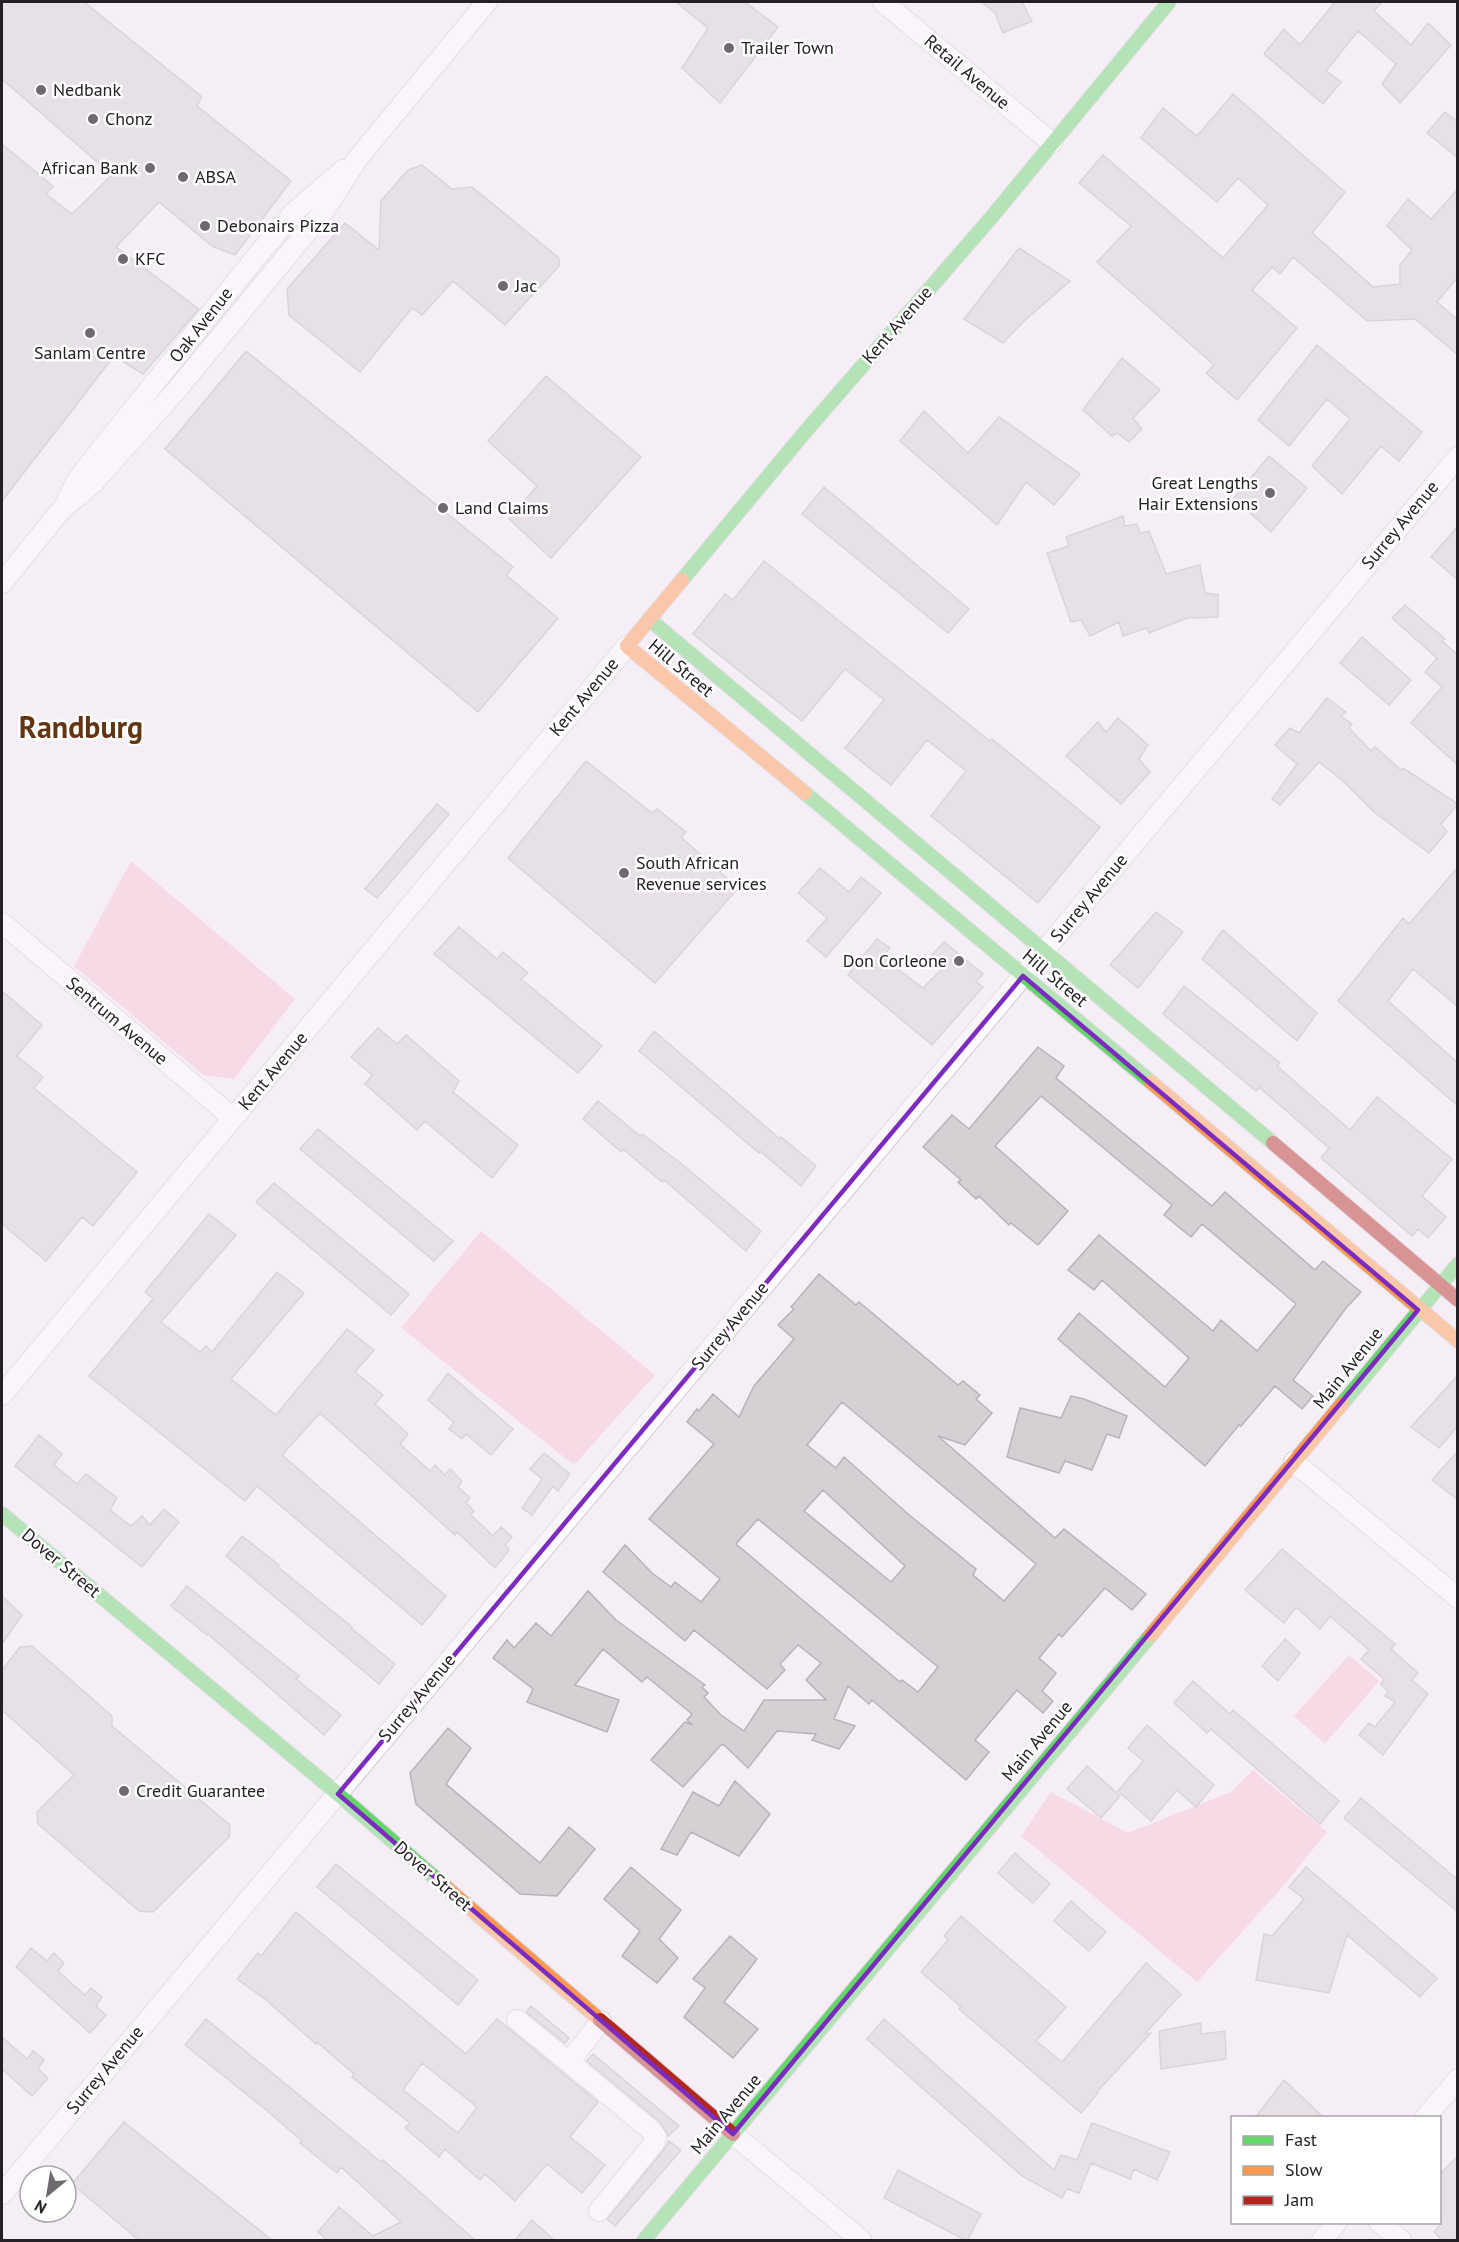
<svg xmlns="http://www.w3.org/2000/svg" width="1459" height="2242" font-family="'PT Sans',sans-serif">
<rect width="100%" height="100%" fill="#f5eef6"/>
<path fill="#f6c4d6" d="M131,861L295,999L234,1079L203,1075L74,966Z
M481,1231L655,1375L574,1465L401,1328Z
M1349,1655L1379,1681L1325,1744L1294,1716Z
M1253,1770L1327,1832L1280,1890L1197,1982L1021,1836L1051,1792L1128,1833L1231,1792Z"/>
<path fill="#d6cfd4" stroke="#b9b3b8" stroke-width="1.5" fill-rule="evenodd" d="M2,2H84L202,97L197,106L291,181L235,255L212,246L159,202L116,247L199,309L143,374L114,356L2,501V144L53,186L46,194L72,214L112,175L2,79Z
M676,2H745L778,27L720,103L682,68L708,28Z
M982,2H1022L1032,21L1003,33L995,13Z
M1335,2H1382L1374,11L1411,45L1428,23L1451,45L1400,103L1382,84L1396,64L1358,31L1326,71L1341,82L1323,104L1264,54L1284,29L1300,45Z
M1233,94L1345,192L1312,233L1373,287L1400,284V265L1412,250L1387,226L1408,199L1431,219L1458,189V277L1437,302L1458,320V355L1415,319L1367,321L1293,257L1280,274L1272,267L1252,290L1297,328L1237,400L1206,373L1214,365L1097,262L1131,226L1079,183L1103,155L1223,258L1268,205L1238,178L1217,202L1141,138L1163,108L1197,136Z
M1445,112L1458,122V158L1427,133Z
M422,165L452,189L472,187L559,258V266L505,325L453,281L422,315L412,308L360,372L289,315L287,289L345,223L379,250L381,201L408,170Z
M1019,248L1070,281L1024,321L1003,343L964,319Z
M1317,345L1422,432L1399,461L1381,446L1342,494L1312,466L1350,419L1327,399L1289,446L1258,420Z
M246,351L513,567L506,575L558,618L478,712L165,449Z
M1122,358L1160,390L1133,418L1142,429L1129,442L1117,433L1112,436L1083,410Z
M546,376L641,457L551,558L509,519L537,486L488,441Z
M924,411L968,453L999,417L1080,474L1054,505L1026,482L997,525L900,441Z
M1269,456L1307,488L1271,532L1234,498Z
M824,487L969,609L948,633L802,514Z
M1123,516L1125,526L1137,524L1140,533L1149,531L1166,574L1200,565L1205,593L1218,595V617L1187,618L1149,633L1147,628L1123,636L1119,622L1090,636L1081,620L1071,622L1047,553L1069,546L1066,537Z
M1458,526V580L1431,557Z
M764,561L990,741L992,739L1100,827L1038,903L931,816L966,771L927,740L891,785L845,748L884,700L845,669L802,721L693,634L725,594L733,600Z
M1405,605L1445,639L1442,641L1458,655V765L1411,723L1442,687L1425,672L1437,658L1392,618Z
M1362,637L1411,680L1389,705L1340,663Z
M1327,698L1346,712L1341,716L1352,724L1349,728L1371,751L1375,747L1401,770L1403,768L1458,804L1441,824L1447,832L1429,853L1374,812L1343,781L1319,762L1280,805L1272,799L1297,764L1275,745L1290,728L1299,733Z
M1118,718L1148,745L1139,759L1150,772L1121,804L1066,756L1098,722L1106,732Z
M586,761L652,813L657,809L686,832L681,837L738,888L655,983L508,858Z
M437,804L449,814L377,898L365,889Z
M1458,867V1007L1413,969L1388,1001L1458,1063V1106L1338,1001L1403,918L1409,924Z
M820,868L849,892L861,877L881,893L826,957L807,941L827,918L798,893Z
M1156,912L1183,932L1138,988L1110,965Z
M459,927L497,959L503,952L528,973L521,979L602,1046L578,1073L434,954Z
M1223,930L1317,1013L1297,1041L1202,959Z
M877,939L890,948L882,957L923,988L942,969L930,957L944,942L983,974L976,982L983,987L932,1045L848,975Z
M1184,986L1280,1063L1277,1066L1350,1130L1377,1097L1452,1159L1422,1196L1446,1217L1428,1238L1418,1229L1412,1236L1321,1158L1329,1148L1259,1087L1256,1091L1163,1014Z
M2,991L42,1025L17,1056L43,1077L34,1088L137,1172L93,1226L82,1217L46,1261L2,1224Z
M378,1028L397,1044L406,1035L459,1081L453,1092L518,1145L492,1178L425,1121L417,1130L365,1084L372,1075L351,1057Z
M654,1031L780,1139L781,1137L816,1166L801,1186L760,1151L759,1153L639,1051Z
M1038,1047L1064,1066L1056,1078L1212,1206L1225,1192L1315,1270L1323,1261L1361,1292L1346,1308L1293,1380L1313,1396L1302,1409L1275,1386L1241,1426L1239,1425L1205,1466L1058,1339L1079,1313L1165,1387L1189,1358L1102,1280L1094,1290L1068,1270L1099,1235L1213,1331L1221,1320L1257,1351L1296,1304L1202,1224L1191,1237L1164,1215L1172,1205L1041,1096L995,1146L1068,1211L1038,1245L1011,1223L1009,1225L979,1196L976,1199L958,1182L961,1180L923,1147L952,1115L969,1129Z
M598,1101L640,1136L642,1134L683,1165L761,1231L746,1251L664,1180L662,1182L623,1149L621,1152L583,1119Z
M318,1129L453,1241L434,1261L300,1149Z
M274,1183L409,1294L391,1315L256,1202Z
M209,1214L236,1235L161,1322L200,1352L206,1346L212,1352L277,1272L304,1293L231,1379L276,1415L347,1329L374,1350L355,1372L383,1395L375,1404L408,1434L400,1444L430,1471L435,1465L445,1475L450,1469L462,1481L458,1487L470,1498L466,1503L474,1511L471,1515L493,1536L501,1527L512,1537L505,1545L509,1550L495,1568L457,1532L455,1535L320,1413L282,1455L446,1596L422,1625L257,1486L245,1501L89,1376L153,1299L145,1292Z
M819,1274L856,1305L859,1302L958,1385L963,1381L980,1395L976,1399L992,1413L965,1445L938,1436L1055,1538L1064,1529L1146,1594L1132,1610L1105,1588L1062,1637L1059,1634L1039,1658L1056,1673L1042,1691L1053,1701L1043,1713L1017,1690L975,1740L989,1752L966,1780L872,1700L869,1704L848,1686L834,1719L855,1726L839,1749L812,1740L816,1734L777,1731L748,1768L724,1745H721L683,1787L651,1760L685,1722L693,1725L687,1720L692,1714L647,1677L642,1682L603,1649L575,1685L619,1700L607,1732L527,1702L533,1689L493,1658L507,1640L514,1648L536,1623L551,1636L588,1591L616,1620L705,1685L702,1687L708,1693L704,1697L721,1715L744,1731L764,1700H826L806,1680L821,1663L798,1645L780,1664L785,1670L767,1689L694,1630L685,1641L603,1572L625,1545L652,1573L671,1587L675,1582L701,1602L720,1579L649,1519L714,1444L687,1422L697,1409L699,1411L713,1394L739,1417L754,1386L794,1339L778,1325L794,1309L791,1307ZM842,1402L1036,1564L1004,1601L973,1575L976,1569L908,1514L844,1457L836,1468L807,1445ZM823,1490L905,1566L891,1582L804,1511ZM758,1519L938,1667L918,1692L902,1680L900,1682L736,1544Z
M448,1373L513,1429L491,1455L466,1434L462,1439L449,1429L454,1422L428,1400Z
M1458,1375V1426L1439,1448L1411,1427Z
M1071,1396L1084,1399L1127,1416L1119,1438L1107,1434L1092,1470L1065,1461L1059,1473L1007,1457L1020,1408L1061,1418Z
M39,1435L62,1454L54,1465L77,1484L86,1474L117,1498L110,1510L131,1526L142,1516L150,1525L164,1509L179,1522L142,1567L15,1466Z
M1458,1451V1500L1432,1480Z
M544,1453L570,1474L558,1491L553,1486L532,1515L522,1508L542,1479L530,1469Z
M242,1536L279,1565L278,1567L352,1627L351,1628L395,1664L379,1684L226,1556Z
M1282,1549L1395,1644L1391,1649L1418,1673L1412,1680L1428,1694L1383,1755L1359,1735L1369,1723L1375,1727L1395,1702L1385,1696L1388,1692L1381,1684L1384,1679L1361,1659L1369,1650L1330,1616L1320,1629L1296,1607L1284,1623L1245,1590Z
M187,1586L299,1676L296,1679L341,1715L324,1735L208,1634L207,1635L171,1606Z
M2,1596L22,1615L2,1644Z
M1285,1639L1300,1653L1278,1681L1262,1666Z
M32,1646L112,1716V1726L230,1825L229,1837L153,1912L139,1911L38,1824L37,1812L74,1775L2,1710V1670L20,1647Z
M1193,1681L1230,1714L1233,1710L1339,1801L1320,1824L1211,1729L1207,1733L1174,1703Z
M1147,1725L1214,1785L1196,1807L1177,1790L1151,1821L1118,1791L1143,1761L1128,1748Z
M448,1728L471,1748L446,1784L540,1863L569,1827L595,1849L557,1896L520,1894L416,1804L410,1773Z
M1087,1766L1120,1796L1101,1818L1067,1789Z
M735,1781L770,1814L739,1856L691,1832L677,1855L661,1849L693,1792L719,1806Z
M1361,1798L1458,1880V1912L1344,1818Z
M1015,1853L1050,1884L1033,1903L998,1873Z
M336,1864L478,1980L458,2005L317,1887Z
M631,1867L681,1910L659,1939L678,1958L657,1983L622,1956L640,1931L604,1899Z
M1306,1867L1437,1978L1420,1997L1347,1935L1329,1993L1256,1980L1264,1934L1272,1936L1304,1899L1289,1887Z
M1071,1901L1106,1932L1089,1951L1054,1921Z
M296,1912L466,2054L497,2019L598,2102L570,2137L605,2165L582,2193L547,2164L515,2201L485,2174L480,2180L445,2149L439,2157L405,2128L410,2123L352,2077L354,2074L317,2042L316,2044L265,1999L237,1979L258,1953L261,1956ZM422,2063L477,2107L458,2133L403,2090Z
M961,1916L1066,2007L1036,2041L1062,2062L1146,1963L1181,1994L1145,2034L1151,2033L1097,2092L1098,2093L1081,2113L959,2009L961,2007L921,1972L948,1940L944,1936Z
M730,1936L757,1959L724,2002L758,2029L733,2058L684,2017L705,1988L693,1979Z
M31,1948L47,1961L54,1953L64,1963L58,1971L70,1982L85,1995L91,1988L102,1997L96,2006L106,2015L90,2033L16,1967Z
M531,2006L569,2038L565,2043L526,2012Z
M206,2019L381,2162L383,2160L476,2241H328L318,2232L339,2207L373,2236L401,2222L341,2167L337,2173L300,2143L302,2141L265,2109L185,2045Z
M884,2019L1054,2170L1061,2155L1077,2160L1092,2123L1170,2152L1157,2180L1134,2169L1130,2179L1091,2163L1079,2193L1067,2189L1062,2198L1022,2176L867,2039Z
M1201,2023V2034L1225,2031L1226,2059L1161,2069L1159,2031Z
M2,2037L27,2059L33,2051L44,2060L38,2069L48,2078L32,2096L2,2069Z
M593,2054L679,2126L668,2136L660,2122L587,2061Z
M1284,2080L1324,2118H1255Z
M124,2122L273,2241H140L72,2184Z
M669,2141L681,2150L615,2226L607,2219L663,2151Z
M1458,2156V2241H1443L1434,2232L1440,2225V2174Z
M898,2170L981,2214L967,2241L884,2198Z
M532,2220L555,2241H514Z"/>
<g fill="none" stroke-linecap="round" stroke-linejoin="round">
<defs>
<path id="street" d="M883,2L1052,143
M68,498L78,479L106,443L257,256L294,212L343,170
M2,583L62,509L93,483L175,392L324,211L358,158L487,2
M2,923L233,1118
M2,1395L627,646
M1294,1462L1458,1598
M517,2020L569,2062
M1425,2118L1458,2079
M733,2134L861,2240
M2,2194L1458,457
M599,2211L654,2143L656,2137L652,2131L569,2062L601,2021
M1379,2222L1401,2240
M1322,2240L1337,2222"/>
<path id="fast" d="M682,580L805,432L990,219L1169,2
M649,619L1273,1143
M805,793L1151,1082
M1342,1404L1458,1264
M2,1514L338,1794L443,1885
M644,2240L1151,1635"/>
<path id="slow" d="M682,580L627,646L805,793
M1151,1082L1458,1341
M1151,1635L1342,1404
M443,1885L600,2020"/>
<path id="jam" d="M1273,1143L1458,1300
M600,2020L733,2134"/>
</defs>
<use href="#street" stroke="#d0cbd0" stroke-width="22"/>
<use href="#fast" stroke="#d0cbd0" stroke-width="16"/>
<use href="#slow" stroke="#d0cbd0" stroke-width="16"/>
<use href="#jam" stroke="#d0cbd0" stroke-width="16"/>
<use href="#street" stroke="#fefcfe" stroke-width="20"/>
<use href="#fast" stroke="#63d668" stroke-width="14"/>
<use href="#slow" stroke="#ff974d" stroke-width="14"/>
<use href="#jam" stroke="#b3261e" stroke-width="14"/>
</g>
<path d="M0 0H1459V2242H0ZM1023,976L1418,1310L733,2134L338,1794Z" fill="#f5eef6" fill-opacity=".55" fill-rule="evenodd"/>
<path fill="none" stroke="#7b2cbf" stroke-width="4.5" stroke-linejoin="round" d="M1023,976L1418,1310L733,2134L338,1794Z"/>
<g fill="#6e686f" stroke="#fff" stroke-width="2">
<circle cx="729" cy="48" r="6"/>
<circle cx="41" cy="90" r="6"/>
<circle cx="93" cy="119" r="6"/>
<circle cx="150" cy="168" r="6"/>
<circle cx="183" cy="177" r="6"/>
<circle cx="205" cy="226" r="6"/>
<circle cx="123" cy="259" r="6"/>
<circle cx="503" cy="286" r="6"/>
<circle cx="90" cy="333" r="6"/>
<circle cx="1270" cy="493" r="6"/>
<circle cx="443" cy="508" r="6"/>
<circle cx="624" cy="873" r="6"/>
<circle cx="959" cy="961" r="6"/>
<circle cx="124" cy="1791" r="6"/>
</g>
<g text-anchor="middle" stroke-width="5" stroke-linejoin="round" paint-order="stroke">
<g font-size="18" fill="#252026" stroke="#fff" text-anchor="start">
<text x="741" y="54">Trailer Town</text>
<text x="53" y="96">Nedbank</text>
<text x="105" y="125">Chonz</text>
<text x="138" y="174" text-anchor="end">African Bank</text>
<text x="195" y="183">ABSA</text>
<text x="217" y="232">Debonairs Pizza</text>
<text x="135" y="265">KFC</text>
<text x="515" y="292">Jac</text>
<text x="90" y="359" text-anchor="middle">Sanlam Centre</text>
<text x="1258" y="489" text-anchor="end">Great Lengths<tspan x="1258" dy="21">Hair Extensions</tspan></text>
<text x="455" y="514">Land Claims</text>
<text x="636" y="869">South African<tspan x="636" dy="21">Revenue services</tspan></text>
<text x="947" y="967" text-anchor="end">Don Corleone</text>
<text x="136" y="1797">Credit Guarantee</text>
</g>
<g font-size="18" fill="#252026" stroke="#fff">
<text transform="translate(967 72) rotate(40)" y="6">Retail Avenue</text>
<text transform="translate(201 325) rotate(-52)" y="6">Oak Avenue</text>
<text transform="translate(897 325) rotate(-49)" y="6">Kent Avenue</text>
<text transform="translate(1400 525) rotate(-50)" y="6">Surrey Avenue</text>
<text transform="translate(681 668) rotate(40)" y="6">Hill Street</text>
<text transform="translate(584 697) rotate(-50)" y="6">Kent Avenue</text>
<text transform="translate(1089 898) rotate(-50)" y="6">Surrey Avenue</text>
<text transform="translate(1055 978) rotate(40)" y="6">Hill Street</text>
<text transform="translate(117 1021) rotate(40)" y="6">Sentrum Avenue</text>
<text transform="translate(273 1071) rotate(-50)" y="6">Kent Avenue</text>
<text transform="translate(730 1326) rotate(-50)" y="6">Surrey Avenue</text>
<text transform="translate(1348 1368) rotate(-51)" y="6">Main Avenue</text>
<text transform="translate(61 1563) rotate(40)" y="6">Dover Street</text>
<text transform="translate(417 1698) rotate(-50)" y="6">Surrey Avenue</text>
<text transform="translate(1037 1741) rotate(-50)" y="6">Main Avenue</text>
<text transform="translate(433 1876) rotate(41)" y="6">Dover Street</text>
<text transform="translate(105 2070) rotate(-50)" y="6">Surrey Avenue</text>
<text transform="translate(726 2114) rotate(-50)" y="6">Main Avenue</text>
</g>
<g font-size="30" font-weight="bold" fill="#633613" stroke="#fff">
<text x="81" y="738">Randburg</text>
</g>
</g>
<rect width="1459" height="2242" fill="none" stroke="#252026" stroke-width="6"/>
<rect x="1231" y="2116" width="210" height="108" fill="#ffffff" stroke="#a8a6a8" stroke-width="1.5"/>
<rect x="1243" y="2136" width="30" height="9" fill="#63d668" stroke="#a8a6a8" stroke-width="1.5"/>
<text x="1285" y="2146" font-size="18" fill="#252026">Fast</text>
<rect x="1243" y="2166" width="30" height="9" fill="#ff974d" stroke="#a8a6a8" stroke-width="1.5"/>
<text x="1285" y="2176" font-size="18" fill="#252026">Slow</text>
<rect x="1243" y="2196" width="30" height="9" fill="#b3261e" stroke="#a8a6a8" stroke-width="1.5"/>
<text x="1285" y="2206" font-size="18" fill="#252026">Jam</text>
<g transform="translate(48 2194) rotate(210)"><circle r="28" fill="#ffffff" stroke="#a8a6a8" stroke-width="1.5"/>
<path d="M0-4.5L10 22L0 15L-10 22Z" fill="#6e686f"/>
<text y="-9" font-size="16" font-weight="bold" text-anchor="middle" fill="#252026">N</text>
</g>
</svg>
